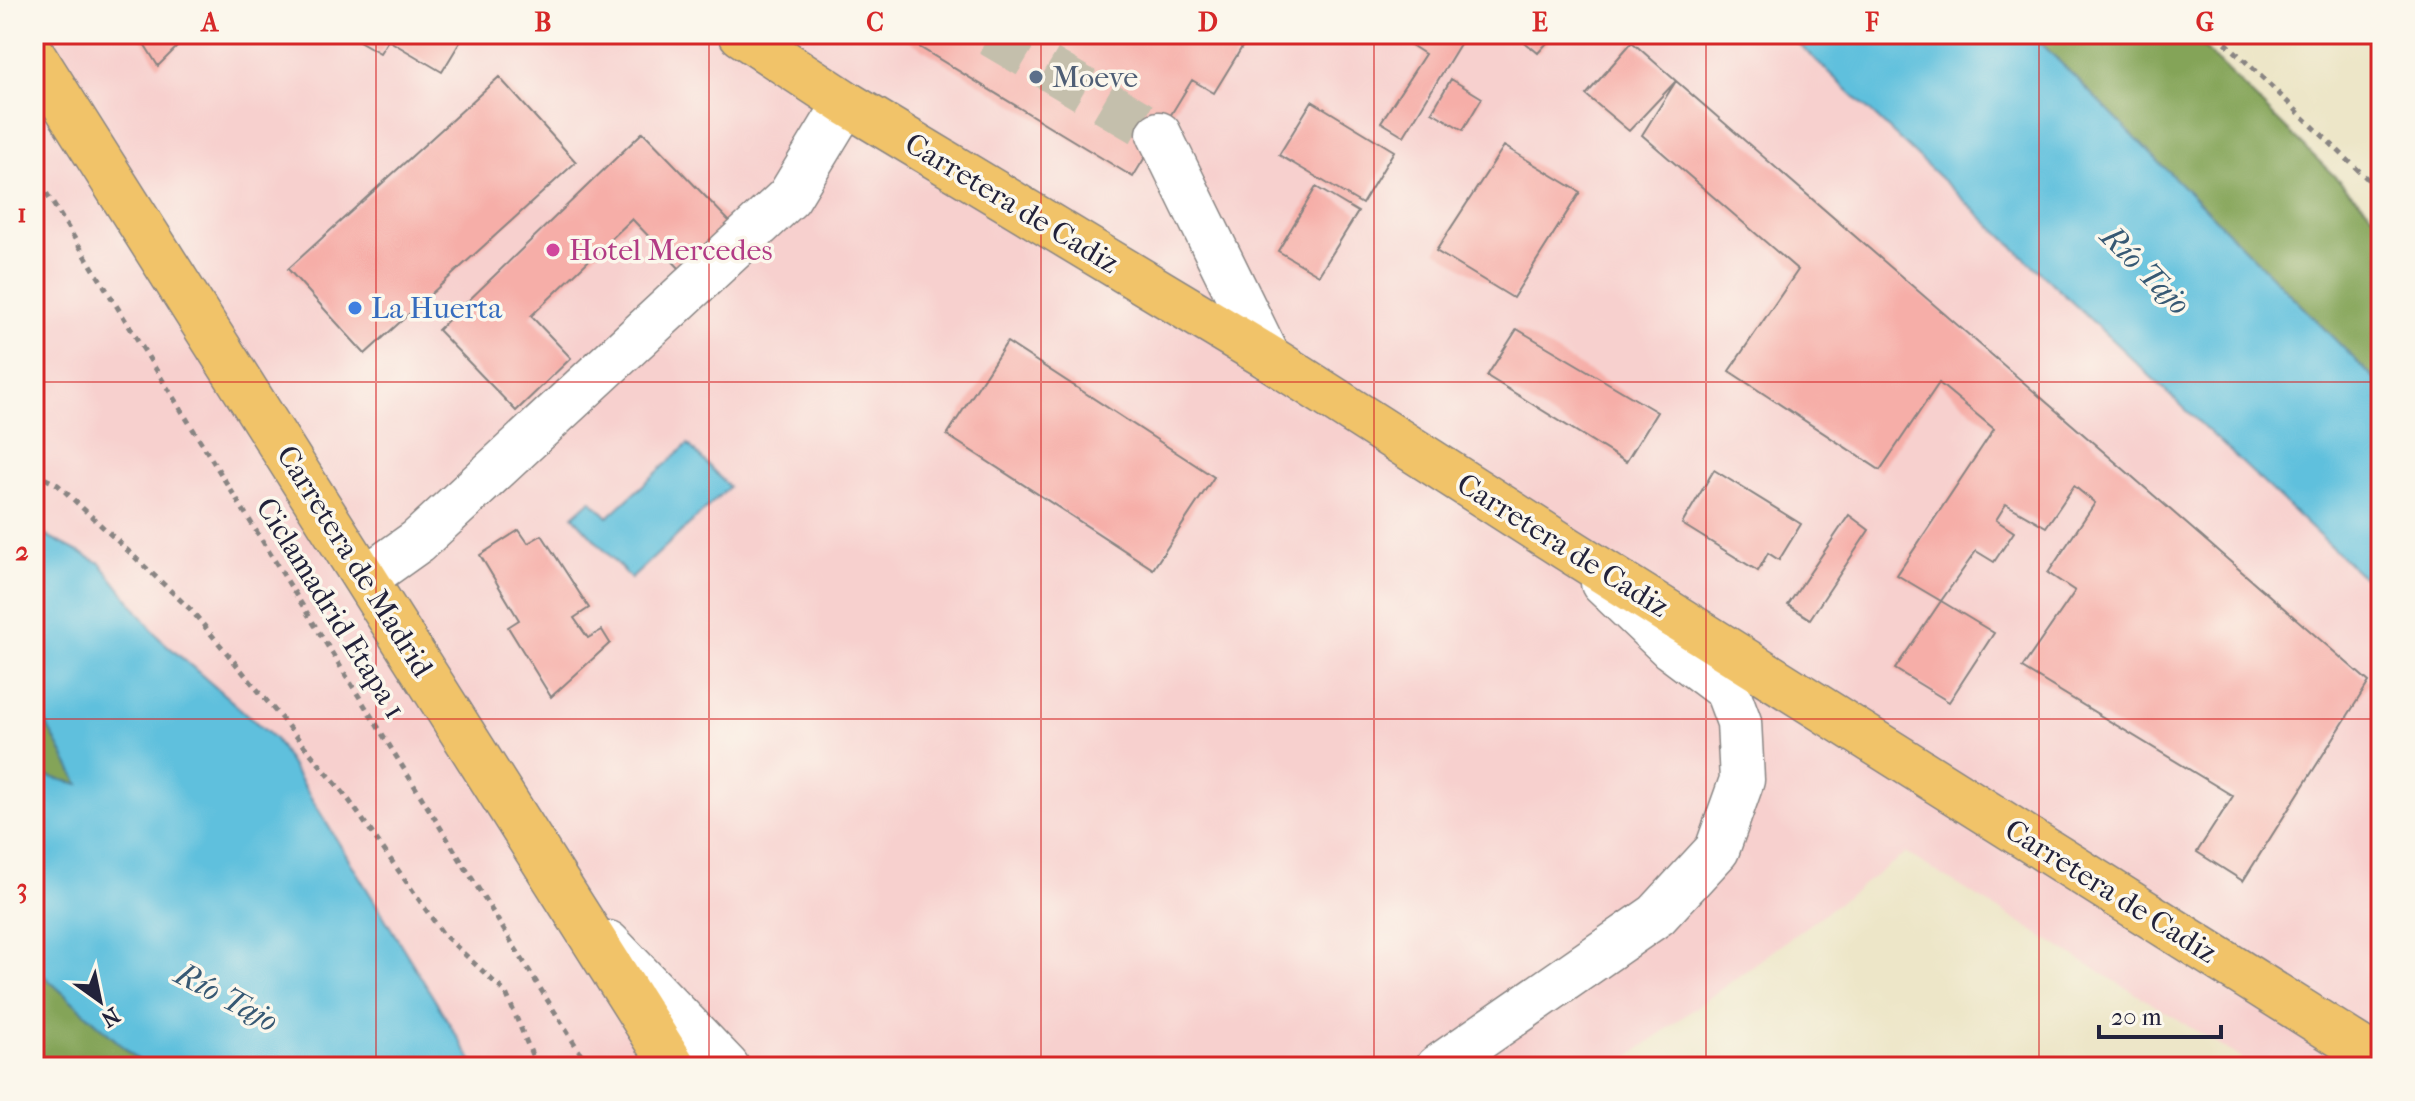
<svg xmlns="http://www.w3.org/2000/svg" width="2415" height="1101" font-family="'IM FELL French Canon',serif">
<rect width="100%" height="100%" fill="#fbf7ec"/>
<filter id="ink" filterUnits="userSpaceOnUse"><feTurbulence type="fractalNoise" baseFrequency=".0125" numOctaves="2"/><feDisplacementMap in="SourceGraphic" scale="16" xChannelSelector="R" yChannelSelector="G"/><feConvolveMatrix kernelMatrix="1 2 1 2 8 2 1 2 1" color-interpolation-filters="sRGB"/></filter>
<filter id="wash" filterUnits="userSpaceOnUse"><feTurbulence type="fractalNoise" baseFrequency=".006" numOctaves="4" result="noise"/><feDisplacementMap in="SourceGraphic" scale="32" xChannelSelector="R" yChannelSelector="G"/><feGaussianBlur stdDeviation="1.8" result="paint"/><feColorMatrix in="noise" values="0 0 0 0 0 0 0 0 0 0 0 0 0 0 0 0 0 1.4 0 .05"/><feComposite in="paint" operator="in"/></filter>
<g filter="url(#wash)">
<rect width="100%" height="100%" fill="#ede6c8"/>
<path fill="#f7d0ce" d="M34,34H1788L2381,594V1067H2255L1906,853L1615,1067H476L275,739L159,638L100,563L34,529Z"/>
<path fill="#84a458" stroke="#53634a" stroke-width="2" d="M2032,34H2190L2381,222V386Z
M34,701L80,785L42,775L34,767Z
M34,967L146,1067H34Z"/>
<path fill="#5fc0dd" stroke="#40718c" stroke-width="2" d="M1788,34H2032L2381,386V594Z
M688,444L729,487L631,579L573,516L591,500L608,517Z
M34,529L100,563L159,638L275,739L476,1067H146L34,967V767L42,775L79,784L34,701Z"/>
<g id="blocks">
<path fill="#f6aea8" d="M138,34H190L158,66Z
M347,34H465L442,72L388,40L380,53Z
M898,34H1250L1214,93L1192,80L1133,177Z
M1413,34H1466L1404,136L1381,122L1425,54L1408,43Z
M1515,34H1555L1538,53Z
M1632,42L1676,81L1629,131L1586,95Z
M499,77L576,162L365,354L288,269Z
M1451,79L1482,98L1463,130L1432,112Z
M1676,81L2369,682L2243,881L2197,852L2233,796L2022,668L2075,591L2048,573L2095,503L2074,486L2046,527L2006,504L1996,520L2014,532L1994,562L1976,551L1941,601L1897,575L1994,429L1939,383L1880,470L1729,371L1798,270L1642,135Z
M1312,101L1394,151L1362,204L1279,155Z
M643,132L732,224L682,271L632,219L531,316L571,358L516,411L438,330Z
M1504,146L1580,192L1513,298L1436,251Z
M1316,187L1358,212L1319,275L1278,251Z
M1517,329L1657,412L1626,462L1487,376Z
M1007,342L1214,477L1153,569L947,435Z
M1714,470L1801,524L1779,560L1768,553L1758,571L1682,524Z
M1849,515L1869,530L1810,619L1788,605Z
M519,530L528,543L542,535L589,608L574,618L588,638L602,630L610,643L551,697L508,627L519,620L480,555Z
M1941,601L1994,633L1949,702L1895,669Z"/>
</g>
</g>
<g filter="url(#ink)">
<use href="#blocks" fill-opacity="0" stroke="#888482" stroke-width="2"/>
<g fill="none" stroke-linecap="round" stroke-linejoin="round">
<path stroke="#c4bfac" stroke-width="44" stroke-dasharray="44 22" stroke-linecap="butt" d="M990,34L1159,134"/>
<defs>
<path id="minor" d="M1159,134L1268,357
M366,578L418,541L789,197L846,103
M608,943L727,1067
M1438,1067L1657,915L1717,850L1742,780L1739,722L1727,690L1671,648L1603,583"/>
<path id="major" d="M741,34L846,103L1268,357L1566,548L2381,1061
M34,56L674,1067"/>
</defs>
<use href="#minor" stroke="#888482" stroke-width="47"/>
<use href="#major" stroke="#888482" stroke-width="47"/>
<path stroke="#888482" stroke-width="5" stroke-dasharray="6 6" stroke-linecap="butt" d="M2217,34L2381,192
M34,173L589,1067
M34,473L58,485L191,610L346,796L443,934L506,993L537,1067"/>
<use href="#minor" stroke="#fff" stroke-width="44"/>
<use href="#major" stroke="#f1c369" stroke-width="44"/>
</g>
</g>
<path fill="none" stroke="#d62828" stroke-width="2" stroke-opacity="0.55" d="M376,34V1067M709,34V1067M1041,34V1067M1374,34V1067M1706,34V1067M2039,34V1067M34,382H2381M34,719H2381"/>
<circle fill="#5c6f8a" stroke="#fbf7ec" stroke-width="3" cx="1036" cy="77" r="8"/>
<circle fill="#d1479c" stroke="#fbf7ec" stroke-width="3" cx="553" cy="250" r="8"/>
<circle fill="#3f7fe0" stroke="#fbf7ec" stroke-width="3" cx="355" cy="308" r="8"/>
<g text-anchor="middle" stroke-width="7" stroke-linejoin="round" paint-order="stroke">
<g font-size="30" fill="#4e5e75" stroke="#fbf7ec" text-anchor="start">
<text x="1052" y="87">Moeve</text>
</g>
<g font-size="30" fill="#22223b" stroke="#fbf7ec">
<text transform="translate(1012 203) rotate(31)" y="10">Carretera de Cadiz</text>
<text transform="translate(1563 545) rotate(32)" y="10">Carretera de Cadiz</text>
<text transform="translate(355 561) rotate(58)" y="10">Carretera de Madrid</text>
<text transform="translate(331 608) rotate(58)" y="10">Ciclamadrid Etapa 1</text>
<text transform="translate(2111 891) rotate(32)" y="10">Carretera de Cadiz</text>
</g>
<g font-size="30" fill="#b23c85" stroke="#fbf7ec" text-anchor="start">
<text x="569" y="260">Hotel Mercedes</text>
</g>
<g font-size="30" fill="#366cbe" stroke="#fbf7ec" text-anchor="start">
<text x="371" y="318">La Huerta</text>
</g>
<g font-size="32" font-style="italic" fill="#375974" stroke="#fbf7ec">
<text transform="translate(2146 270) rotate(45)" y="11">Río Tajo</text>
<text transform="translate(227 997) rotate(28)" y="11">Río Tajo</text>
</g>
</g>
<rect width="2415" height="1101" fill="none" stroke="#fbf7ec" stroke-width="88"/>
<g transform="translate(100 1001) rotate(147)" stroke="#fbf7ec" stroke-width="6" paint-order="stroke">
<path d="M0-6L14 30L0 20L-14 30Z" fill="#22223b"/>
<text y="-12" font-size="22" font-weight="bold" text-anchor="middle" fill="#22223b">N</text>
</g>
<path d="M2099 1025v12h122v-12" fill="none" stroke="#22223b" stroke-width="4"/>
<text x="2111" y="1025" font-size="24" fill="#22223b" stroke="#fbf7ec" stroke-width="6" paint-order="stroke">20 m</text>
<rect x="44" y="44" width="2327" height="1013" fill="none" stroke="#d62828" stroke-width="3"/>
<g font-size="26" text-anchor="middle" font-weight="bold" fill="#d62828">
<text x="210" y="31">A</text>
<text x="543" y="31">B</text>
<text x="875" y="31">C</text>
<text x="1208" y="31">D</text>
<text x="1540" y="31">E</text>
<text x="1872" y="31">F</text>
<text x="2205" y="31">G</text>
<text x="22" y="222">1</text>
<text x="22" y="560">2</text>
<text x="22" y="897">3</text>
</g>
</svg>
